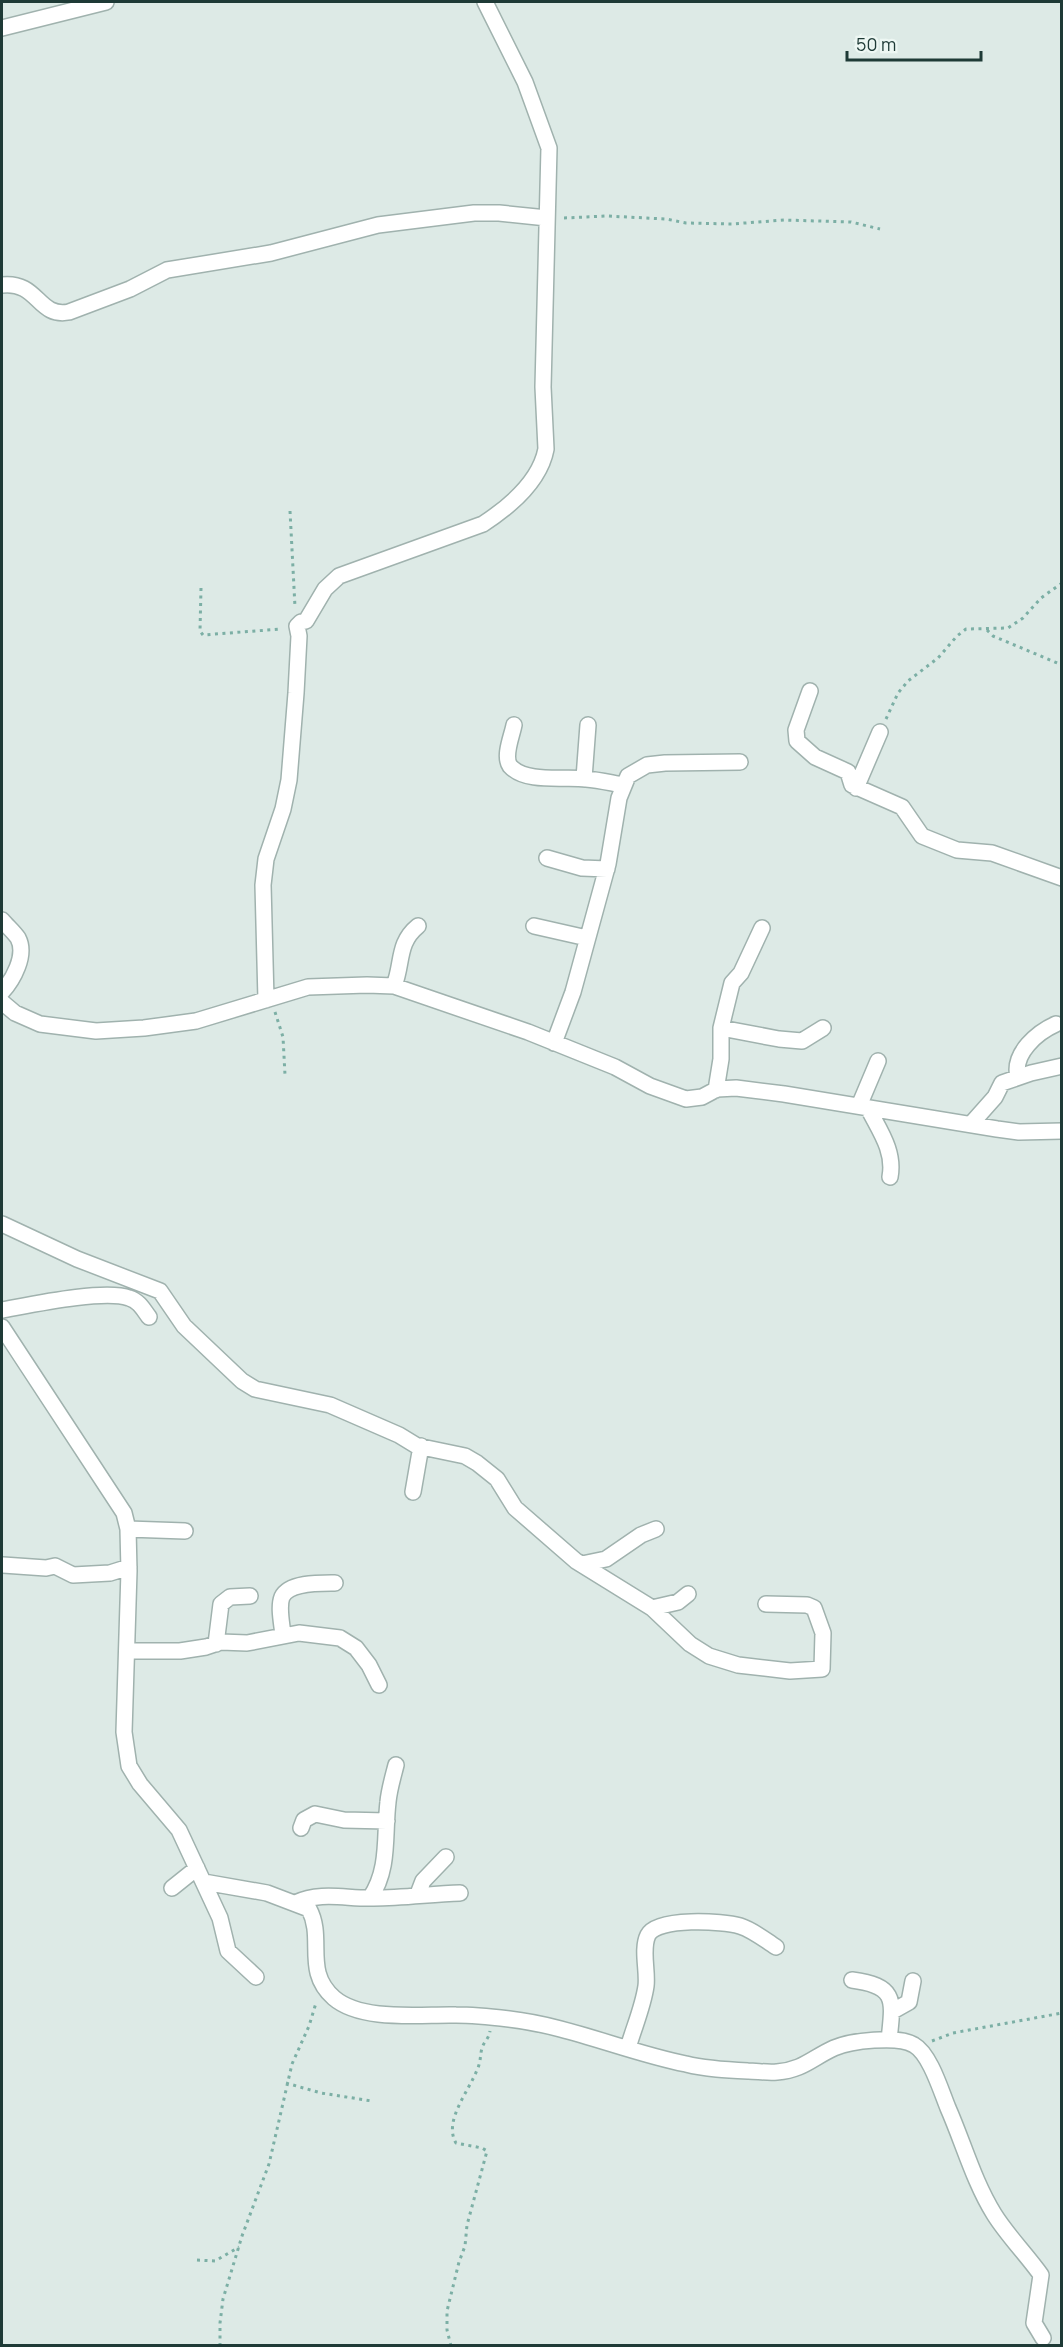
<svg xmlns="http://www.w3.org/2000/svg" width="1063" height="2347" font-family="Manrope,sans-serif">
<rect width="100%" height="100%" fill="#ddeae6"/>
<g fill="none" stroke-linecap="round" stroke-linejoin="round">
<defs>
<path id="street" d="M2,28L106,2
M2,285C39,281 37,318 69,312L130,289L167,270L271,253L378,225L474,213H499L547,218
M810,691L796,730L797,741L815,757L848,772L852,785L902,807L922,836L957,850L992,853L1062,878
M514,725C512,736 503,756 510,766C526,784 566,776 586,779C599,780 611,783 623,785
M584,778L588,725
M856,788L880,732
M547,858L582,868L607,869
M2,920C7,926 14,932 18,938C27,955 13,980 2,992
M534,926L587,938
M394,986C403,963 397,943 418,926
M266,1000L263,885L266,859L283,809L289,780L296,693L299,636L297,626L301,622L306,621L325,589L339,576L483,524C509,507 540,481 546,449L543,387L549,148L525,82L485,2
M2,1002L15,1013L40,1024L96,1031L144,1028L196,1021L308,987L367,985L394,986L528,1032L615,1067L650,1086L686,1099L702,1097L717,1089L736,1088L784,1094L997,1129L1019,1132L1062,1131
M721,1028L779,1039L802,1041L823,1028
M554,1043L573,992L608,864L619,798L628,776L647,765L665,763L740,762
M1018,1077C1012,1053 1038,1032 1056,1024
M716,1090L721,1059V1028L732,983L741,973L762,928
M859,1106L878,1061
M868,1108C879,1130 895,1151 890,1177
M971,1124L995,1097L1002,1083L1031,1073L1062,1066
M2,1224L77,1259L160,1291L184,1326L242,1381L255,1389L330,1405L399,1435L417,1446L465,1456L477,1463L497,1479L515,1508L576,1561L652,1608L690,1644L709,1656L738,1665L790,1671L822,1669L823,1633L814,1608L807,1605L766,1604
M2,1310C30,1305 104,1289 129,1298C139,1301 143,1309 149,1317
M2,1327L124,1513L128,1529L129,1571L124,1732L129,1766L140,1784L179,1830L220,1918L228,1951L256,1977
M413,1492L421,1446
M128,1529L185,1531
M582,1564L606,1559L641,1535L656,1529
M3,1565L46,1568L55,1566L73,1575L110,1573L129,1567
M652,1608L678,1602L688,1594
M283,1635C282,1624 278,1607 282,1597C289,1582 321,1583 335,1583
M216,1644L221,1604L230,1597L250,1596
M128,1651H180L206,1647L221,1642L247,1643L299,1633L340,1638L356,1648L369,1665L379,1685
M301,1828L304,1820L315,1814L344,1820L387,1821
M204,1882L267,1893L309,1909C325,1939 303,1971 334,1998C362,2022 422,2014 456,2015C473,2015 492,2017 509,2019C570,2026 626,2052 686,2064C706,2069 727,2070 748,2071C757,2071 767,2073 777,2072C803,2070 812,2058 834,2048C850,2041 898,2035 914,2045C930,2054 941,2091 948,2108C963,2142 974,2182 994,2214C1007,2235 1026,2254 1041,2275L1034,2323L1043,2338
M172,1888L197,1868
M418,1894L423,1881L446,1857
M370,1898C390,1869 384,1835 388,1802C389,1790 393,1777 396,1765
M295,1903C322,1891 346,1899 374,1898C403,1898 431,1894 460,1893
M852,1980C898,1986 893,2001 889,2040
M893,2011L909,2002L913,1981
M628,2048C634,2027 643,2007 646,1986C648,1971 641,1949 648,1935C657,1917 723,1921 740,1926C753,1930 765,1940 776,1947"/>
</defs>
<use href="#street" stroke="#a0b2ae" stroke-width="18"/>
<path stroke="#7cafa5" stroke-width="3" stroke-dasharray="3 4.5" stroke-linecap="butt" d="M564,218L607,216L666,219L686,223L732,224L784,220L851,222L880,229
M290,511L295,607
M201,588L200,631L203,635L281,629
M987,630L993,636L1062,665
M886,719L898,693L908,681L938,658L957,636L966,629L1008,628L1023,618L1041,598L1062,583
M275,1012L283,1037L285,1075
M932,2041L953,2033L1062,2013
M286,2083L321,2093L372,2101
M197,2260L215,2261L239,2247
M220,2346V2323L223,2299L242,2236L269,2164L292,2064L309,2026L316,2003
M451,2346L447,2330V2311L459,2262L465,2246L467,2225L487,2151L482,2148L456,2143C443,2121 469,2091 477,2070C481,2062 480,2055 482,2048C484,2041 489,2039 490,2031"/>
<use href="#street" stroke="#fff" stroke-width="15"/>
</g>
<rect width="1063" height="2347" fill="none" stroke="#1e3a36" stroke-width="6"/>
<path d="M847 51v9h134v-9" fill="none" stroke="#1e3a36" stroke-width="3"/>
<text x="856" y="51" font-size="18" fill="#1e3a36" stroke="#edf7f3" stroke-width="4.5" paint-order="stroke">50 m</text>
</svg>
